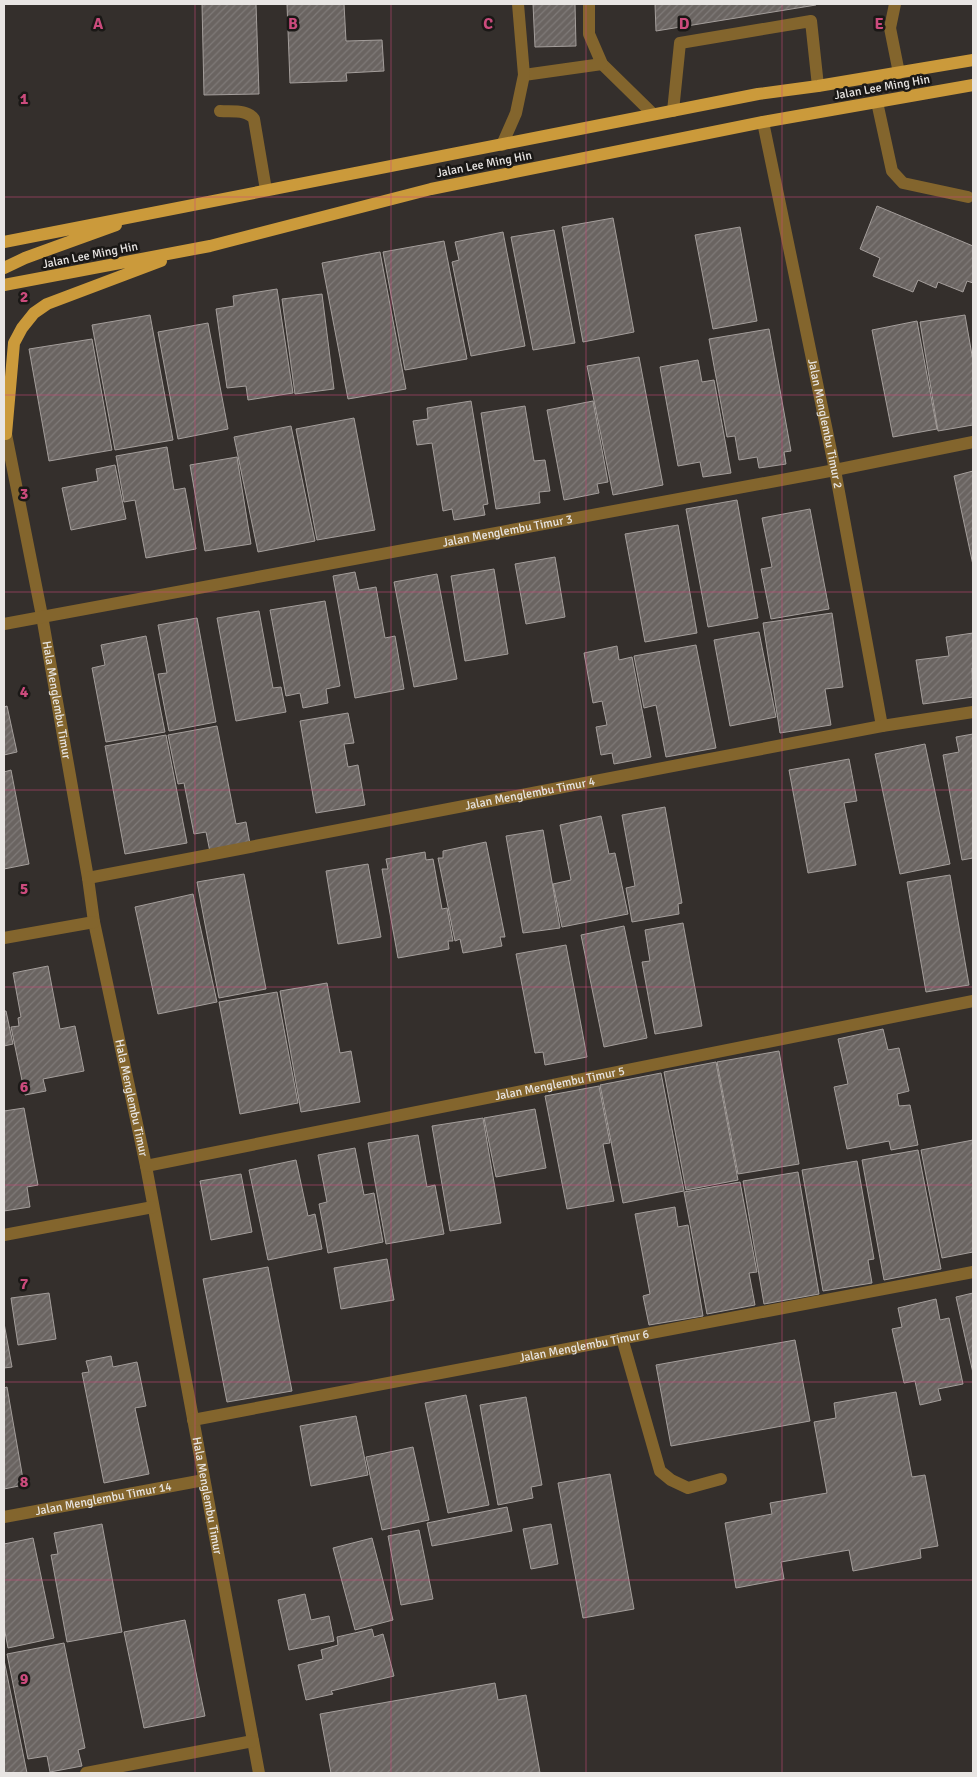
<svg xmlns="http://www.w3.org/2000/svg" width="977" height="1777" font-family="Signika,sans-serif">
<defs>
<pattern id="building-hatch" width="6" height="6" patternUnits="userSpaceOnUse" patternTransform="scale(1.25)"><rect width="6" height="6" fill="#6a6461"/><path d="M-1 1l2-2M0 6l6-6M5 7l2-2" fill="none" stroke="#7f7a78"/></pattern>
</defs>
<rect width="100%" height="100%" fill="#342f2c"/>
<path fill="url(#building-hatch)" stroke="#a49e9b" d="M202,4H256L259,94L204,95Z
M287,4H344L346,41L382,40L384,71L346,73L347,81L290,83Z
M533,4H575L576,46L535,47Z
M655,4H816V5L656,31Z
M877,206L973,246V283L967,281L963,292L938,282L936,288L918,280L913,292L873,276L880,258L860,249Z
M613,218L634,332L583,342L562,227Z
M740,227L757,321L713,329L695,235Z
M554,230L575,343L533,350L511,237Z
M503,232L525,346L471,356L452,262L459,260L455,242Z
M444,241L467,359L405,370L383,252Z
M380,252L406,389L348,399L322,263Z
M277,289L293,393L248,400L246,386L227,388L216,309L234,306L233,296Z
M322,294L334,389L295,394L282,299Z
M150,315L173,440L115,450L92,325Z
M965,315L973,361V425L938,431L920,322Z
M917,321L937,429L893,437L872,330Z
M208,323L228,429L178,439L158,332Z
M769,329L791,451L784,452L786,464L759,468L757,457L739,460L735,436L727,437L709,339Z
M92,339L112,450L49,461L29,349Z
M639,357L663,485L613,495L587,366Z
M698,360L702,382L714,380L731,473L703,477L700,462L678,466L660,367Z
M471,401L488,504L483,505L485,515L454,520L452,509L443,511L432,443L417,445L413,421L428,419L427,408Z
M593,401L608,482L597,484L599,493L564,500L547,410Z
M525,406L534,461L545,460L550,491L539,492L540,503L496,509L481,413Z
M354,418L375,530L317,540L296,429Z
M291,426L315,541L258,552L234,437Z
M167,447L174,490L185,488L196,549L146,558L135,500L124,502L116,456Z
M237,457L251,544L205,551L190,465Z
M115,465L126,519L71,530L62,488L98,481L96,469Z
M973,471V565L954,476Z
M737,500L758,618L708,627L686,509Z
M810,509L829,609L771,619L761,569L772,567L762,518Z
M678,525L697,633L645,642L625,534Z
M555,557L565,617L526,624L515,564Z
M494,569L508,654L465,661L451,576Z
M355,572L359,590L376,587L385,638L395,636L404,689L355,698L333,576Z
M437,574L457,679L414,687L394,582Z
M325,601L340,686L326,689L328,703L303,708L300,693L286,696L270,610Z
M259,611L273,688L281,687L286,712L236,721L217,618Z
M832,613L843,687L825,689L831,725L780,733L763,623Z
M197,618L216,722L169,731L158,674L167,673L158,625Z
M759,632L776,717L730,726L714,640Z
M973,633V668H972L973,697L923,704L916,660L949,656L946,637Z
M146,636L165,732L106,742L92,668L105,665L101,645Z
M696,645L716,748L666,757L656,705L644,708L634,656Z
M617,646L619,660L632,657L651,757L614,764L612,753L601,755L596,727L607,725L602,701L593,703L584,653Z
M7,706L17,752L4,755V707Z
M348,713L354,743L344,744L348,767L358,765L365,805L316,813L300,721Z
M217,726L236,824L246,822L250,844L210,852L206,832L194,834L184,783L178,784L168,735Z
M973,734V858L962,860L943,755L959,752L956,737Z
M166,735L187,843L125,854L105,746Z
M925,744L950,864L900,874L875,754Z
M849,759L857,801L844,803L856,865L808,873L789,770Z
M11,770L29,864L4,869V772Z
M665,807L682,903L678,904L679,914L632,922L626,888L635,886L622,815Z
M601,816L609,854L615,853L628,914L562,927L553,884L571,880L560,825Z
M543,830L560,928L523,933L506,836Z
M486,842L505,937H500L502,946L463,953L460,939L455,941L438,858H443V851Z
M425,852L426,860L433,859L442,909L447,908L453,941H448L449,949L398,958L382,869H388L386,859Z
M368,864L381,937L338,944L326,871Z
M244,874L266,989L219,998L197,882Z
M950,875L969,985L926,992L907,882Z
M193,894L217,1002L158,1014L135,907Z
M683,923L702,1026L655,1034L642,962L650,961L645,930Z
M624,926L647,1038L604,1047L581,935Z
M566,945L587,1057L545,1065L543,1052L535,1053L516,954Z
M48,966L60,1029L75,1026L84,1071L43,1079L46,1091L25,1095L11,1027L19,1026L18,1018L21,1017L13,973Z
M327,983L340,1053L351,1051L360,1102L301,1112L280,991Z
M277,992L298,1103L240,1114L219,1002Z
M4,1011H6L13,1044L4,1046Z
M883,1029L888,1050L899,1048L909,1091L897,1094L899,1106L910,1105L918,1145L891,1150L889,1141L847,1149L834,1087L848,1084L838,1039Z
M779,1051L799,1164L738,1174L717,1062Z
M716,1062L738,1180L686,1190L664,1072Z
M661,1073L684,1191L623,1203L600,1085Z
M599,1086L610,1143L603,1144L614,1201L567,1209L545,1096Z
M24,1108L38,1185L27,1187L30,1207L4,1211V1111Z
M535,1109L546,1168L496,1177L484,1118Z
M483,1118L501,1223L450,1231L432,1126Z
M418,1135L427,1187L435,1185L444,1234L386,1244L368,1143Z
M973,1140V1252L942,1258L921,1150Z
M355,1148L364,1195L374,1193L383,1242L328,1253L319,1204L327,1202L318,1155Z
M918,1150L941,1269L884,1280L862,1160Z
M296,1160L308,1216L315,1214L322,1249L268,1260L249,1170Z
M857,1161L874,1259L868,1260L872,1283L823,1291L802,1170Z
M798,1172L819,1294L764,1304L743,1181Z
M241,1174L252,1232L211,1240L200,1181Z
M740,1182L757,1272L749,1273L755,1305L707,1314L684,1192Z
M675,1207L678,1227L688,1225L703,1316L649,1325L643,1296L650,1294L635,1214Z
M387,1259L394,1300L341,1309L334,1268Z
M268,1267L292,1391L227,1402L203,1279Z
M49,1293L56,1339L18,1345L11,1298Z
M973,1293V1373L956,1297Z
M936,1299L940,1320L949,1318L963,1384L938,1389L941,1400L920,1405L915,1381L904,1383L892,1329L902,1327L898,1308Z
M4,1323L12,1367L4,1368Z
M795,1340L810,1421L671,1446L656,1365Z
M111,1356L113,1367L137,1362L146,1406L135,1408L149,1474L104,1483L82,1373L89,1372L86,1361Z
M7,1387L24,1485L4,1489V1388Z
M896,1392L912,1477L925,1475L938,1546L920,1549L921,1558L853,1571L849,1550L781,1562L784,1579L736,1588L725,1523L772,1514L770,1503L827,1493L814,1422L836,1418L834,1403Z
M466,1395L489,1505L448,1513L425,1403Z
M526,1397L542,1485L531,1487L533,1498L498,1505L480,1405Z
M356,1416L368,1475L311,1486L300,1426Z
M413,1447L429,1520L382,1530L366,1457Z
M610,1474L634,1609L583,1618L558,1483Z
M507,1507L512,1531L432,1546L427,1523Z
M102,1524L122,1632L67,1642L51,1555L58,1554L54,1533Z
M551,1524L558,1564L531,1569L523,1529Z
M419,1530L433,1599L401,1605L388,1536Z
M33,1538L54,1638L8,1648L4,1627V1544Z
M372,1538L393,1620L355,1630L333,1548Z
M305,1594L311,1620L329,1616L334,1641L289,1650L278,1600Z
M185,1620L205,1716L144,1728L124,1632Z
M372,1629L374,1637L383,1634L394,1676L331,1691L333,1694L306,1700L298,1665L323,1659L321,1650L338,1645L337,1637Z
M64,1643L85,1748L78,1750L82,1766L50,1772L47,1756L28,1759L7,1654Z
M4,1660L27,1773H4Z
M495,1683L498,1700L526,1695L540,1773H331L320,1714Z"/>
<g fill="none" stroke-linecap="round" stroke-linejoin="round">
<g stroke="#83652d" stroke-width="12">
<path d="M589,4V34L602,64L653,114"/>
<path d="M895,4L890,28L899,73"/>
<path d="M524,75L602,64"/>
<path d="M877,102L892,171L903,183L968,197"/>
<path d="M220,111C232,112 247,109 254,119L266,190"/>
<path d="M673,111L680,43L811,21L818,86"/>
<path id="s1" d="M763,122L835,470L882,726"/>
<path d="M502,145L516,113L524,75L518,4"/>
<path id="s2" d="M4,424L42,616L88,878L94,922L146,1166L259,1773"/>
<path id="s3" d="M4,624L835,470L973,442"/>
<path id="s4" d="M88,878L882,726L973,712"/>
<path d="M4,938L94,922"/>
<path id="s5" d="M146,1166L973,1001"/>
<path d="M4,1235L153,1207"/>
<path d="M622,1338L660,1471L671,1480L688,1488L721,1479"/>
<path id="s6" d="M193,1420L973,1272"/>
<path id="s7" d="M4,1517L204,1480"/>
<path d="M86,1773L253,1741"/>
</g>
<path stroke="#cb9a3b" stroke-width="12" d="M4,242L758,94L818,86L973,60
M4,268L25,258L116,225
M4,285L210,246L431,189L763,122L973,85
M6,434L14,343L22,328L34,313L47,304L161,261"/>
</g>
<path fill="none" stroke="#cc4b7d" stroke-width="1" stroke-opacity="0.55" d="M195,4V1773M391,4V1773M586,4V1773M782,4V1773M4,197H973M4,395H973M4,592H973M4,790H973M4,987H973M4,1185H973M4,1382H973M4,1580H973"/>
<g text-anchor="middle" stroke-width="5" stroke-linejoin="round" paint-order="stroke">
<g font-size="12" fill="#e8e5e3" stroke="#1a1816">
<text transform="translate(882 87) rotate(-10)" y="4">Jalan Lee Ming Hin</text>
<text transform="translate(484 164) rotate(-11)" y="4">Jalan Lee Ming Hin</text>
<text transform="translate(90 255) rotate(-11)" y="4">Jalan Lee Ming Hin</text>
<text dy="4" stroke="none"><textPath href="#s1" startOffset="308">Jalan Menglembu Timur 2</textPath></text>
<text dy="4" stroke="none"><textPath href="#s3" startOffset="512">Jalan Menglembu Timur 3</textPath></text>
<text dy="4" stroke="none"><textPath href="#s2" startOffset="281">Hala Menglembu Timur</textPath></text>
<text dy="4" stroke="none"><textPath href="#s4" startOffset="450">Jalan Menglembu Timur 4</textPath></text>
<text dy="4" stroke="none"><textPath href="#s5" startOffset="422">Jalan Menglembu Timur 5</textPath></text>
<text dy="4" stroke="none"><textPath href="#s2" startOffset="686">Hala Menglembu Timur</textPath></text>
<text dy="4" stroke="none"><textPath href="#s6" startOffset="398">Jalan Menglembu Timur 6</textPath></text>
<text dy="4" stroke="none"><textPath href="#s2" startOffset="1091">Hala Menglembu Timur</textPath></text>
<text dy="4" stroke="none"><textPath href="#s7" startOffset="101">Jalan Menglembu Timur 14</textPath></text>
</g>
</g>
<g font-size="16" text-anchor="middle" font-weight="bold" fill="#cc4b7d" stroke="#1a1816" stroke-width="5" stroke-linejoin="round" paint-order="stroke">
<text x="98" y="29">A</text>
<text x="293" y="29">B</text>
<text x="488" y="29">C</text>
<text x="684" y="29">D</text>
<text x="879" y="29">E</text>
<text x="24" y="104">1</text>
<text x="24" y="302">2</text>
<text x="24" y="499">3</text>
<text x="24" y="697">4</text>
<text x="24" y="894">5</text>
<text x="24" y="1092">6</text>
<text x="24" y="1289">7</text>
<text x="24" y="1487">8</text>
<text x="24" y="1684">9</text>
</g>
<rect width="977" height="1777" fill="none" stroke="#e8e5e3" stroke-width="10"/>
</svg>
